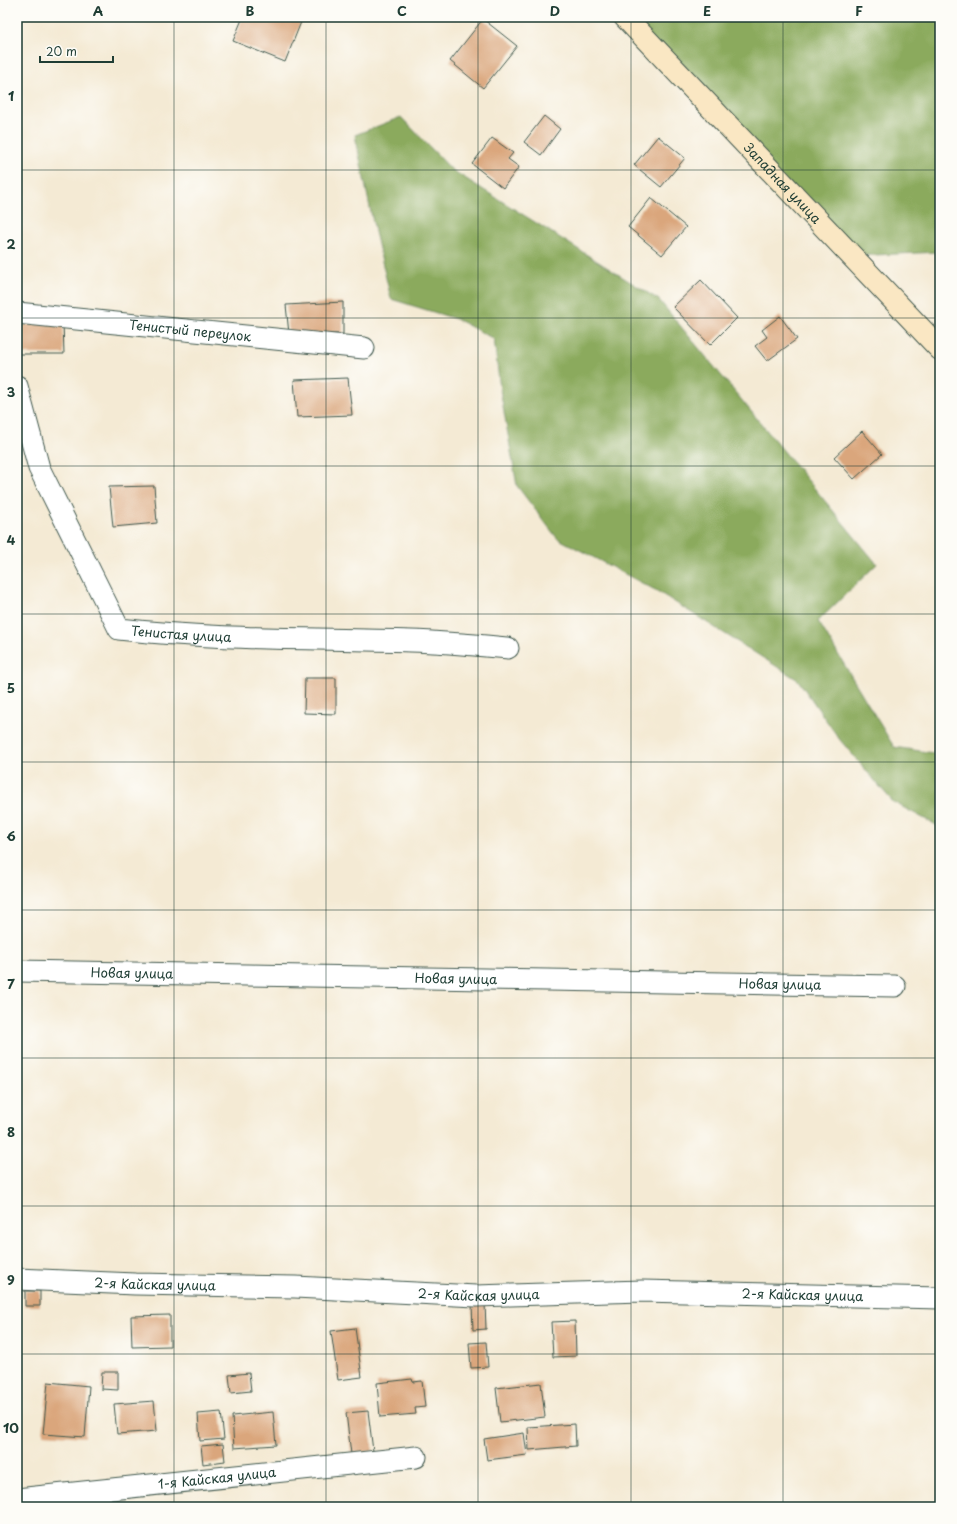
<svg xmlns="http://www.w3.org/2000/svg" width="957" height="1524" font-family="'Playpen Sans',sans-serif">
<rect width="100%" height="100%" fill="#fdfcf7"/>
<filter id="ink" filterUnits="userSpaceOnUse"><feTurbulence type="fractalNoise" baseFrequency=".025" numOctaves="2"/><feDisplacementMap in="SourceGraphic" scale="8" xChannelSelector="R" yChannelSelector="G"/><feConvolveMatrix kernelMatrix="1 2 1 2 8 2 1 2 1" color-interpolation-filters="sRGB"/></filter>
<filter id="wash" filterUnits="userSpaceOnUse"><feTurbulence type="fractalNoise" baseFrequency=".012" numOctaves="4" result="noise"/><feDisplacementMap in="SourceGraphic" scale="16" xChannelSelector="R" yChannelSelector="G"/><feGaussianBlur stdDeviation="0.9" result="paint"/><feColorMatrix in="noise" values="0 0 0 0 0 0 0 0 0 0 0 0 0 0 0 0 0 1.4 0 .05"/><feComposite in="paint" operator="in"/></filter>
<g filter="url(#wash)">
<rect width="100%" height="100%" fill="#f4ead4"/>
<path fill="#8baa5d" stroke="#557448" d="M625,17H940V252L852,256Z
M401,117L452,170L659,300L877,564L818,621L894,747L940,754V827L893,802L840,740L798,680L657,591L557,538L517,486L500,389L494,339L456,319L391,299L375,232L355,135Z"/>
<g id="blocks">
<path fill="#daa67b" d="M243,17H303L285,62L233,41Z
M483,19L517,46L483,88L450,61Z
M544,116L560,129L541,155L524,142Z
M658,136L685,158L661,187L634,165Z
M492,138L513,153L508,159L519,167L503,188L472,164Z
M651,198L686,227L662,255L628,227Z
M701,280L737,318L710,345L673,307Z
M343,302V334H289L286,305Z
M780,316L797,339L767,361L755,346L767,337L762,330Z
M63,322L64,354H17V325Z
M348,378L352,415L297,417L294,380Z
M862,431L882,454L854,479L834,457Z
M154,486L157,523L113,527L109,487Z
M305,678H336V714L304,713Z
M25,1291H40V1306H25Z
M485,1303L486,1329L473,1330L472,1304Z
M170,1315V1346L132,1347L131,1316Z
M575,1321L576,1356L553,1357L551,1322Z
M355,1328L362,1377L338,1380L331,1331Z
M486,1342L488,1367L471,1368L469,1343Z
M102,1372H118V1390L101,1389Z
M249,1373L251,1391L231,1393L229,1375Z
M412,1379L413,1382L422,1381L425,1407L415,1408L416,1414L380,1417L377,1383Z
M48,1382L89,1386L85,1437L43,1434Z
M541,1383L545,1417L500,1422L496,1388Z
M154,1401L157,1431L117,1434L114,1404Z
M368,1411L373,1451L351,1454L346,1413Z
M221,1412L224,1439L200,1441L198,1414Z
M273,1412L276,1445L234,1448L232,1416Z
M575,1424L576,1446L529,1450L528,1427Z
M524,1433L527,1455L487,1460L484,1439Z
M223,1444L225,1461L203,1464L201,1446Z"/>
</g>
</g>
<g filter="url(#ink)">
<use href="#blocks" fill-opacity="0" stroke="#3f574c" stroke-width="1"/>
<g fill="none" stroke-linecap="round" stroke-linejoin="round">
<defs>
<g id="minor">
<path id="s1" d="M17,313L364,348"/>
<path id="s2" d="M17,386L39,468L119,629C216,640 313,638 411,641C443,642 475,645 508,648"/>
<path id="s3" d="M17,971L895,986"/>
<path id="s4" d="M17,1279L135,1284L295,1287L476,1296L642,1291L940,1298"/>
<path id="s5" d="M17,1499L416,1457"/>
</g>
<g id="secondary">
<path id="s6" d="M625,17L940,349"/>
</g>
</defs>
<use href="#minor" stroke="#3f574c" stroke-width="23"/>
<use href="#secondary" stroke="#3f574c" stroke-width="24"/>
<use href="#minor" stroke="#fff" stroke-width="21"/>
<use href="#secondary" stroke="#fae7c3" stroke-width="22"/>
</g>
</g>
<path fill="none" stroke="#1f3d34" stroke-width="1" stroke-opacity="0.55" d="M174,17V1507M326,17V1507M478,17V1507M631,17V1507M783,17V1507M17,170H940M17,318H940M17,466H940M17,614H940M17,762H940M17,910H940M17,1058H940M17,1206H940M17,1354H940"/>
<g text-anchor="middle" stroke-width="3" stroke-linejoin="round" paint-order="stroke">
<g font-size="13" fill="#1f3d34" stroke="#fdfcf7">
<text dy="5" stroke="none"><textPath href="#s6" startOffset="229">Западная улица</textPath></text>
<text dy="5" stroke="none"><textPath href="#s1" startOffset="174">Тенистый переулок</textPath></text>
<text dy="5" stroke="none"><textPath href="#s2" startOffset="327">Тенистая улица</textPath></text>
<text dy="5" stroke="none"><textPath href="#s3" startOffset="115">Новая улица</textPath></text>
<text dy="5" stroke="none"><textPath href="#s3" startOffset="439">Новая улица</textPath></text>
<text dy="5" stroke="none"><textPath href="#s3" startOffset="763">Новая улица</textPath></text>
<text dy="5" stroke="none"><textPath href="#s4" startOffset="138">2-я Кайская улица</textPath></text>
<text dy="5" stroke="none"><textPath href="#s4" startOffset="462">2-я Кайская улица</textPath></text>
<text dy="5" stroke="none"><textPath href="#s4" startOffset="786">2-я Кайская улица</textPath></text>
<text dy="5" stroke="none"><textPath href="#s5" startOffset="201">1-я Кайская улица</textPath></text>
</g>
</g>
<rect width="957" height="1524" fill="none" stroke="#fdfcf7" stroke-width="44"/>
<path d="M40 56v6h73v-6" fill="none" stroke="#1f3d34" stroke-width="2"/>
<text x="46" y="56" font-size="12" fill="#1f3d34" stroke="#fdfcf7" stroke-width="3" paint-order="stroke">20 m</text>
<rect x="22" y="22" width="913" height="1480" fill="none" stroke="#1f3d34" stroke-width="1.5"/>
<g font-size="13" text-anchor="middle" font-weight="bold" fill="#1f3d34">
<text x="98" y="16">A</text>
<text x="250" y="16">B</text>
<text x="402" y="16">C</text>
<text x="555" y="16">D</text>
<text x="707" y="16">E</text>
<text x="859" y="16">F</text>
<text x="11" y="101">1</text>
<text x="11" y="249">2</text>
<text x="11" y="397">3</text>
<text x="11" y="545">4</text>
<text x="11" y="693">5</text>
<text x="11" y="841">6</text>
<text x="11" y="989">7</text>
<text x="11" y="1137">8</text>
<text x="11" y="1285">9</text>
<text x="11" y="1433">10</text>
</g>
</svg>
